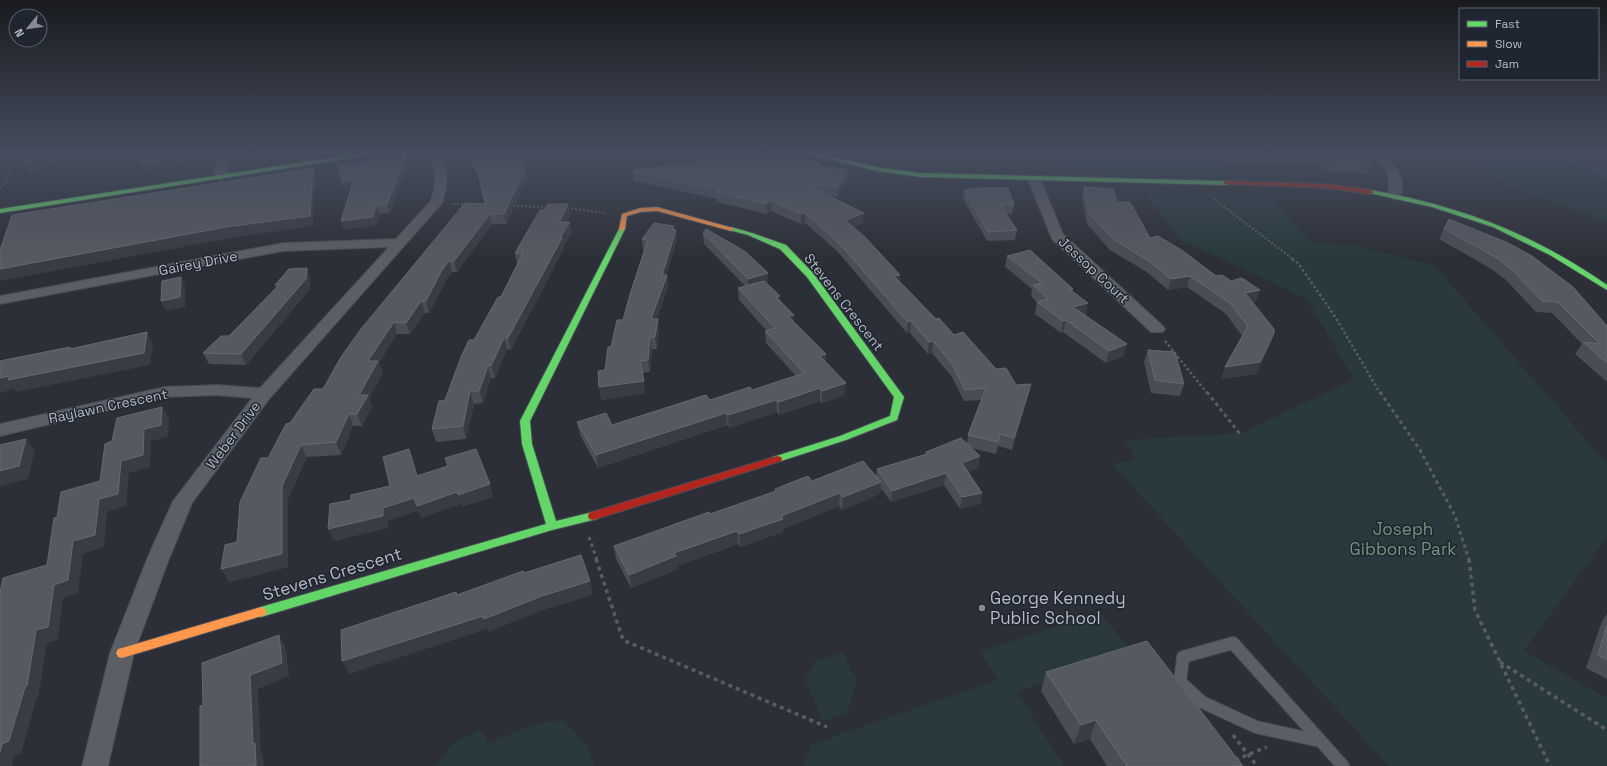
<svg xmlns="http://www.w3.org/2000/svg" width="1607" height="766" font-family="'Space Grotesk',sans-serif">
<rect width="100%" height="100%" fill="#2c2f37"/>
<path fill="#29393d" d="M1055,152H1214L1235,176L1066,173Z
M1472,152H1607V222L1495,181L1479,156Z
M1143,191L1266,193L1313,244L1354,245L1434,265L1607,464V536L1524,651L1607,698V766H1389L1112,464L1135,459L1125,440L1242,433L1354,379L1307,299L1180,240Z
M1100,612L1132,652L1017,692L1064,766H803L812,744L998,680L980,652Z
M842,652L857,680L847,714L823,721L805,679L816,661Z
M564,720L587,746L595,766H436L451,745L481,730L488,743L538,723Z"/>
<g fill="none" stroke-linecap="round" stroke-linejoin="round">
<path stroke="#3c485f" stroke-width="4.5" d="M1552,152L1607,175"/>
<defs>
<path id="lane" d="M1320,741L1256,727L1202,702L1180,682L1183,657L1233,643L1343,766"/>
<path id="street" d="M218,152H230L226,177L220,181L214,177Z
M430,152H441C447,170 449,184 442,203L270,398L192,503L169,559L134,653L108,766H82L110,653L147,559L173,501L252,398L217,395L165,397L0,436V424L165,387L217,385L260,388L389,247L283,251L0,304V296L283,243L396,239L430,202C438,184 435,170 430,152Z
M1371,152H1382C1394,162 1410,182 1398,199L1394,200L1388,196L1389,182L1387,171Z
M1034,175L1040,179L1063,234L1163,326L1165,329L1163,332H1151L1052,239L1028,179Z"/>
<path id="fast" d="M369,152H381L378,154L0,213V209Z
M801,152H810L877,167L920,173L1226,181L1229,183L1226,185L920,177L877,171Z
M1371,190C1460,206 1532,233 1607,285V290L1550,255L1493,227L1432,207L1369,193V191Z
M622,227L625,229L530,421L532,444L556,521L593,512L597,513L598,516L597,519L552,530L261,617L257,615L255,612L257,609L261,607L546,524L522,444L520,421L619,229Z
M731,227L752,233L786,245L813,273L904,397L897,420L846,440L781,461H773L772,459L773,457L840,436L890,416L894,397L807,277L780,249L748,235L729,230L728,229Z"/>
<path id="slow" d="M657,207L733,228L734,229L731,231L657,211L641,212L627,216L625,229L622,231L619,229L622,214L640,208Z
M261,607L265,609L267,612L265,615L122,658L118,657L116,653L118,649L122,648Z"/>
<path id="jam" d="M1226,181L1327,184L1371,190L1374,192L1371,194L1327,188L1224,184V182Z
M777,456L781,457L782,459L781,461L593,520L589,519L588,516L589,513Z"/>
</defs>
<use href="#lane" stroke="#484a50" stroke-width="14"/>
<use href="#street" stroke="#484a50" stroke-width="2"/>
<use href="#fast" stroke="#494c54" stroke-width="2"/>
<use href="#slow" stroke="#494c54" stroke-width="2"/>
<use href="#jam" stroke="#494c54" stroke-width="2"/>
<path stroke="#595d62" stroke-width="2" stroke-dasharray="2 2" stroke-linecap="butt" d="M1573,152L1607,167
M0,189L11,170L7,152
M1214,199L1294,260
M453,204H466
M513,206L550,207
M567,208L607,213"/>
<path stroke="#595d62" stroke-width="2.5" stroke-dasharray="2.5 2.5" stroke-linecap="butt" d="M1292,259L1298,263L1334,315L1380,393
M1165,341L1207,393"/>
<path stroke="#595d62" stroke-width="3" stroke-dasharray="3.5 3.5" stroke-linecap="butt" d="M1207,392L1240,434
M1380,392L1420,450L1455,516L1469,560
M589,537L597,560"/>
<path stroke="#595d62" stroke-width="3.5" stroke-dasharray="4 4" stroke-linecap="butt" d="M596,559L623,640L827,727
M1469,559L1475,610L1550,766
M1500,662L1607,730
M1233,735L1257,766
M1235,760L1267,747"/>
<use href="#lane" stroke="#5b5e65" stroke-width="12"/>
<use href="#street" fill="#5b5e65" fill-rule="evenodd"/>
<use href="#fast" fill="#63d668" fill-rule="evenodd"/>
<use href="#slow" fill="#ff974d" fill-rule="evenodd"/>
<use href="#jam" fill="#b3261e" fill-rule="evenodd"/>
</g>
<path fill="#4a4d55" d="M16,152H75L32,175Z
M467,152H521L527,180L506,224H492L457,272H452L446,281L429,313H425L410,334H397L379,363L383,373L369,398L372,407L362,426H353L341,455L307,457L288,499V567L229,582L237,542L268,458L290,423L323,389L485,204L480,180L473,166L471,158Z
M1215,152H1354L1371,165L1367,174L1325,170L1323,165H1228Z
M408,163L390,213L379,214L376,226L344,229L341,221L351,189L344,190L342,182Z
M820,163V167L848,180L838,197L831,196L863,223L853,227L900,275V282L936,319L954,335L1016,385L1028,396L1012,450L998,446L996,454L971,448L978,468L968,472L982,493L980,504L960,509L944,485L891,502L881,488L880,494L842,510L839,506L783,529V532L740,547L738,544L677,566L678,569L631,588L616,559L614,546L710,514L775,491V489L812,481L876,476L877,469L925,454L926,452L967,444L968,435L981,400L964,401L952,377L932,353L928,354L910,333H907L837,251L805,223L801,224L771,211L767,214L717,202V199L634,181L633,172Z
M1084,187L1117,202L1150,238L1216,276L1260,290L1256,301L1252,302L1274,333L1270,345L1256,374L1221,379L1225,367L1242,336L1226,314L1187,287L1168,290L1147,272L1110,250L1087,224L1082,197Z
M964,190L1014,205L1012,214H1006L1017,230L1015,240L987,241L963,199Z
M568,204L570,214L566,222L572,233L563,246L564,248L511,350L507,349L495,378H491L483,403L474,404L466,439L436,442L432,429L474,340L501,297L518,264H517L515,253L545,210Z
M1449,219L1607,326V382L1575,354L1582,344L1552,313L1536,312L1506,280L1493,270L1439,239Z
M675,229L677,240L666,275H667L668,287L657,319L659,331L657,349H652L650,372L642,373L645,393L601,400L605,370L611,347L623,320L644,250H643L642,239Z
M703,233L768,284L780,296V301L794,315V322L826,362L845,395L822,403L820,401L779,415L777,412L729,428L727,425L598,468L580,435L577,422L612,425L710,400L752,390L796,376L766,343L765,331H767L739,300L738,288L745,286L704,244Z
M1007,256L1073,289L1072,291L1086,315H1085L1124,356L1106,363L1063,332L1061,333L1035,314L1037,302L1031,296L1032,289L1005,267Z
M307,268L310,279V289L246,365L209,364L203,353L229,336L276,288L275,285Z
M1148,350L1184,384L1180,396L1151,393L1144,362Z
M1607,613V679L1586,668L1601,624Z
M1046,672L1243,766H1107L1090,739L1074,744L1041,691Z"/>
<path fill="#393c44" d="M52,152H75L32,175L27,165Z
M183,152H186V164L143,170L140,163Z
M406,155L408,163L390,213L387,204Z
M313,168L316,178L313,226L231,238L0,281V269Z
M525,170L527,180L506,224L504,214Z
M848,170V180L838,197V187Z
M354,179L356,188L344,190L342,182Z
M771,201V211L767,214L766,204Z
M568,204L570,214L561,232L559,222Z
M376,205L379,214L376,226L344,229L341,221Z
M805,213V223L801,224V214Z
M864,213L863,223L845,230V220Z
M490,214L492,224L457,272L454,261Z
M570,222L572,233L563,246L564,248L511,350L508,338L560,238Z
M674,226L675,232L676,230L677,240L663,287L662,275L672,229Z
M449,261L452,272L446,281L429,313L426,301L442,270Z
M307,268L310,279V289L246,365L241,354Z
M768,273V284L748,290V279Z
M667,275L668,287L653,331L651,319Z
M900,275L899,286L894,276Z
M1190,276L1187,287L1168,290L1171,279Z
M181,277L185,286V307L166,311L161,301Z
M1260,290L1256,301L1241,304L1245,293Z
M780,296V307L776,297Z
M421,301L425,313L410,334L406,323Z
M1088,303L1086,315L1071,319L1073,307Z
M794,315V326L788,316Z
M658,319L659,331L657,349L655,337Z
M1066,320L1063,332L1061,333L1063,321Z
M911,321L910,333H907L908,322Z
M394,322L397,334L379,363L383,373L369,398L372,407L362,426L357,414L359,395L368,361Z
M147,332L153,344L150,365L16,392L14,389L0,393V378Z
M1274,333L1270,345L1256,374L1221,379L1225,367Z
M650,337L652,349L650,372L648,360Z
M504,338L507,349L495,378L491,366Z
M933,341L932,353L928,354L929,342Z
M1127,344L1124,356L1106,363L1109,351Z
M826,354V366L820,356Z
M488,366L491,378L483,403L479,391Z
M644,381L645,393L601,400L599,387Z
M846,383L845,395L822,403V391Z
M1031,384L1028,396L1012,450L1014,438Z
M820,388V401L779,415V402Z
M470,391L474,404L466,439L463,426Z
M776,400L777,412L729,428L728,415Z
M162,407L169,419L168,437L151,441L150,467L129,473L126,506L107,512L104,547L83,554L78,593L63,598L58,640L47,643L38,699L36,700L21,754L14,756L12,766H0V752L2,744L36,630L54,585L73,541L121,461L144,429Z
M726,413L727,425L598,468L596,455Z
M349,414L353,426L341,455L336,442Z
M26,439L35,451L28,479L0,486V471Z
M301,445L307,457L288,499V567L229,582L221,569L282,486Z
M980,456L978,468L961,475L962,463Z
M946,473L944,485L891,502L892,491Z
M881,482L880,494L842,510L843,497Z
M490,484L493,497L462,507L458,495Z
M457,492L461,504L421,518L418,511L388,521V528L334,541L328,529L383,508L414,498Z
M840,493L839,506L783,529V532L740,547L739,534L781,516Z
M982,493L980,504L960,509L962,497Z
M737,531L738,544L677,566L678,569L631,588L629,575L674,553Z
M590,581L593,595L546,609L488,632L487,629L349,674L342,661L542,596Z
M279,635L286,648L289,676L258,689L261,753L263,756L264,766H256L253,744L250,675Z
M1096,720L1090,739L1074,744L1081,725Z"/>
<path fill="#565961" stroke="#656971" d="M17,152H52L27,165Z
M143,152H183V157L140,163Z
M470,152H521L525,170L504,214H490L454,261H449L442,270L426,301H421L406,323L394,322L368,361H378L359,395H368L357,414H349L336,442L301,445L282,486V554L221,569L225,545L237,542L240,502L261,458H268L286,424L290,423L314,389H323L341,357L361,329L465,203L485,204L478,172L470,157L473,156Z
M715,152H767L820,163L816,166L848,170L838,187L807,185L864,213L845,220L865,237L900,275L894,276L936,319L939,318L954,335L963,332L996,369L1006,368L1016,385L1031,384L1014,438L1000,434L998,442L968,435L986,388L965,390L953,365L933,341L929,342L911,321L908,322L837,241L805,213L801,214L771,201L766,204L717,192L720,190L633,172V170L715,159Z
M1226,152H1354L1371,165L1329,161L1327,156H1230Z
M406,155L387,204L376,205L373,217L341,221L354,179L342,182L338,166Z
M313,168L310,216L226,227L0,269V250L12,215Z
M1084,187L1113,189L1117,202H1130L1150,238L1158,236L1183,251L1216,276L1222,275L1231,281L1242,278L1260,290L1245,293L1274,329V333L1260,362L1225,367L1248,326L1230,303L1190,276L1171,279L1149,261L1113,239L1089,214Z
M979,188H1008L1014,205H1000L1017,230L988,232L964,190Z
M548,204H568L559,222H570L560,238H562L508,338H504L491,366H488L479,391H470L463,426L432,429L439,401L445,400L461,357L469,340H474L498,297H501L523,253H515L540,210H545Z
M1449,219L1508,243L1532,256L1573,287L1607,326V363L1583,342L1600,344L1558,302L1542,301L1512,270L1499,259L1444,229Z
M654,223L674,226L672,229L676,230L662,275H667L651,319H658L655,337H650L648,360L640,361L644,381L599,387L598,371L605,370L608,347H611L617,320H623L631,291L648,240L642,239Z
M706,229L746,252L768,273L748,279L703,233Z
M1030,250L1073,289H1069L1088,303L1073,307L1127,344L1109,351L1066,320L1063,321L1037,302L1048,299L1033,285L1042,283L1007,256Z
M307,268L306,279L241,354L203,353L221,336H229L280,284L275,285L289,269Z
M181,277L180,297L161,301L162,281Z
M764,281L780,296L776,297L794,315L788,316L826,354L820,356L846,383L822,391L820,388L779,402L776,400L728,415L726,413L596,455L577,422L606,413L612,425L706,395L710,400L750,387L752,390L804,373L765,331L775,328L738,288Z
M147,332L144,353L8,380L10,376L0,378V361L70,347V349Z
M1148,350L1175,352L1184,384L1155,380Z
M162,407L161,425L144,429L143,455L121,461L118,494L99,499L95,535L73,541L68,580L54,585L48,627L36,630L27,686L25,687L9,741L2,744L0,752V592L3,578L47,565L54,518L57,517L61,492L100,481L105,444L112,441L117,418Z
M961,438L980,456L962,463L982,493L962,497L946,473L892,491L877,469L927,454L926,452Z
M26,439L19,466L0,471V445Z
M409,449L417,476L448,466L445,458L476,449L490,484L458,495L457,492L417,506L414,498L383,508V516L328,529L330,504L351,500V495L390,486L383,457Z
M863,461L881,482L843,497L840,493L781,516L783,519L739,534L737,531L674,553L676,556L629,575L614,546L709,512L710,514L776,491L775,489L808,476L812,481Z
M581,555L590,581L542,596L484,619L483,616L342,661L341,630L456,592L457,595L523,571L524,573Z
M1607,625V660L1598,655Z
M279,635L282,663L250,675L253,744L255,743L256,766H199H200V706L203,705L202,663Z
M1147,641L1243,766H1127L1096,720L1081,725L1046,672Z"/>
<linearGradient id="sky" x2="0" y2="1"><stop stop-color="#181a1e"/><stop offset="0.59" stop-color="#454d5e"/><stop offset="1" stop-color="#454d5e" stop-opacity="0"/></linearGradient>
<rect width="1607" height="259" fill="url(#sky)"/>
<circle fill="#868b95" stroke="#1f2631" stroke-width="1.5" cx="982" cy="608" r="4"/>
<g text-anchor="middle" stroke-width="3" stroke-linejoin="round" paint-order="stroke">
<g font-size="14" fill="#b6bcc7" stroke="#1f2631">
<text transform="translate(198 263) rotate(-11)" y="5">Gairey Drive</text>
<text transform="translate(1094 270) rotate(43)" y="5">Jessop Court</text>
<text transform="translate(844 302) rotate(52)" y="5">Stevens Crescent</text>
<text transform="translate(108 406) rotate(-12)" y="5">Raylawn Crescent</text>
<text transform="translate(233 435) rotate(-53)" y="5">Weber Drive</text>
</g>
<g font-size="17" fill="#70967b" stroke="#1f2631">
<text x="1403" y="535">Joseph<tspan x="1403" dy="20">Gibbons Park</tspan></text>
</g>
<g font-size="17" fill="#b6bcc7" stroke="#1f2631">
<text transform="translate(332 574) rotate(-17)" y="6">Stevens Crescent</text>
</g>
<g font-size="17" fill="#b6bcc7" stroke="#1f2631" text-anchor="start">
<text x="990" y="604">George Kennedy<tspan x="990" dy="20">Public School</tspan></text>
</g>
</g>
<rect x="1459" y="8" width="140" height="72" fill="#1f2631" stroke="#5b626d"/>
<rect x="1467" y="21" width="20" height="6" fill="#63d668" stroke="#5b626d"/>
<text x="1495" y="28" font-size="12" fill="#b6bcc7">Fast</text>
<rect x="1467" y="41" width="20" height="6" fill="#ff974d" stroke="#5b626d"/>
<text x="1495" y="48" font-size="12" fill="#b6bcc7">Slow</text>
<rect x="1467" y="61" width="20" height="6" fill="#b3261e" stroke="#5b626d"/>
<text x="1495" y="68" font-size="12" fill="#b6bcc7">Jam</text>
<g transform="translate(28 28) rotate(241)"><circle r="19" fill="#1f2631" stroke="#5b626d"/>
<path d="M0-3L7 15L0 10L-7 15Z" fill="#868b95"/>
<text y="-6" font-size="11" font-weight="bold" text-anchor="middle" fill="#b6bcc7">N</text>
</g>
</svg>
